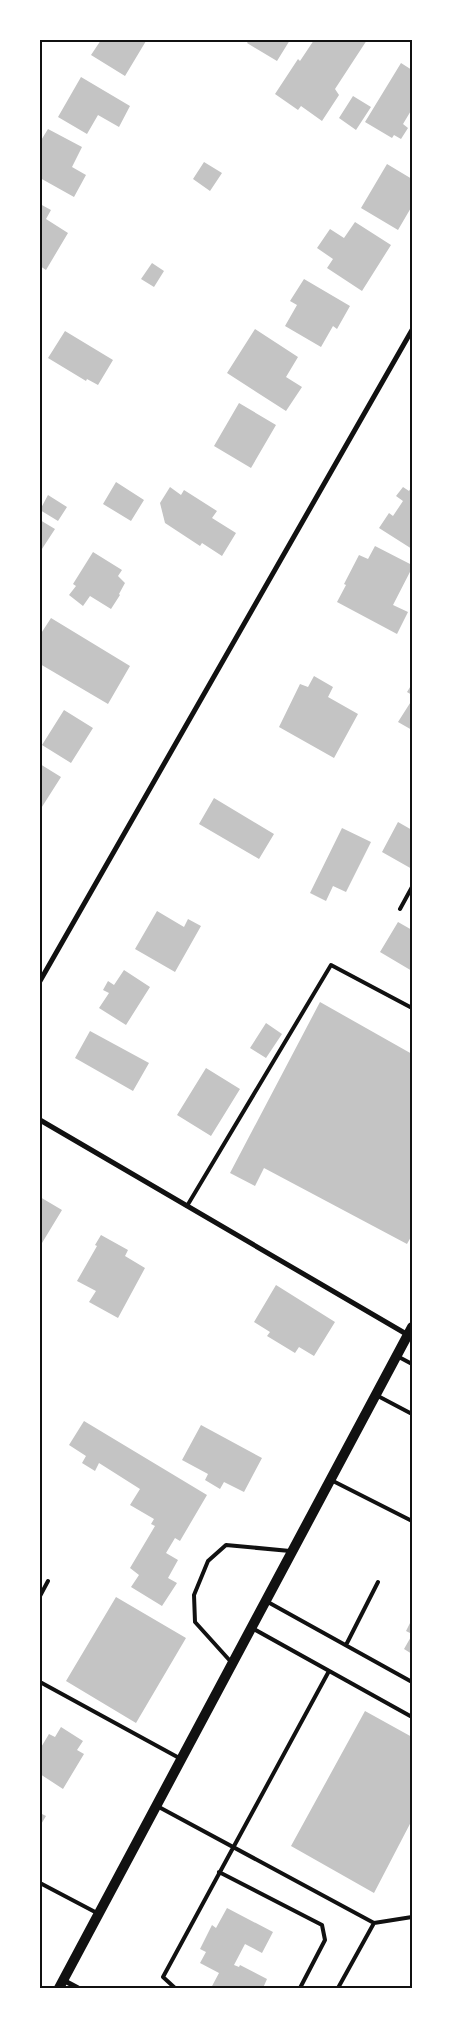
<svg xmlns="http://www.w3.org/2000/svg" width="452" height="2028" font-family="Bitter,serif">
<rect width="100%" height="100%" fill="#fff"/>
<path fill="#c4c4c4" d="M101,40H145L146,41L125,76L91,55Z
M249,40H290L277,61L247,43Z
M314,40H367L335,89L339,95L322,121L301,106L298,110L275,94L298,59L300,61Z
M401,63L412,70V109L403,124L408,128L401,139L394,135L392,138L365,122Z
M81,77L130,106L119,127L98,115L87,134L58,117Z
M353,96L371,107L356,130L339,118Z
M48,129L82,147L72,167L86,175L74,197L40,178V142Z
M204,162L222,173L210,191L193,179Z
M387,164L412,179V206L398,230L361,208Z
M40,204L51,210L46,219L68,233L46,270L40,266Z
M355,222L391,245L362,291L327,268L333,259L317,248L330,229L344,238Z
M152,263L164,271L154,287L141,279Z
M304,279L350,306L337,329L333,326L321,347L285,326L297,305L290,301Z
M255,329L298,357L286,377L302,387L286,411L227,373Z
M65,331L113,360L98,385L87,379L86,381L48,358Z
M239,403L276,425L251,468L214,446Z
M116,482L144,500L131,521L103,504Z
M412,486V549L379,528L389,513L393,516L403,501L396,496L403,487L409,491Z
M170,487L181,495L184,490L217,511L212,518L236,533L222,556L202,543L200,546L165,523L160,503Z
M48,495L67,507L58,521L40,510Z
M40,520L55,529L40,552Z
M375,546L412,565V568L393,605L408,612L397,634L337,602L346,585L344,584L359,555L368,559Z
M93,552L122,570L118,576L125,583L119,594L120,595L111,609L90,596L83,606L69,595L76,586L73,584Z
M51,618L130,666L108,704L40,664V635Z
M314,676L333,687L328,697L358,714L334,758L279,727L300,684L308,687Z
M412,684V695L407,692Z
M412,700V730L398,722Z
M64,710L93,728L71,763L42,745Z
M40,764L61,777L40,810Z
M214,798L274,834L259,859L199,824Z
M398,822L412,830V869L382,852Z
M342,828L371,842L346,892L333,886L326,901L310,893Z
M157,911L184,927L188,919L201,926L175,972L135,949Z
M398,922L412,930V971L380,952Z
M124,970L150,987L126,1025L99,1008L109,993L103,990L108,981L114,985Z
M320,1002L412,1054V1235L407,1244L264,1168L255,1186L230,1173Z
M266,1023L282,1034L266,1058L250,1048Z
M90,1031L149,1063L133,1091L75,1058Z
M206,1068L240,1089L211,1136L177,1115Z
M40,1197L62,1210L42,1243L40,1242Z
M101,1235L128,1250L125,1256L145,1268L118,1318L89,1302L96,1291L77,1281L97,1246L95,1245Z
M276,1285L335,1322L314,1356L299,1347L295,1353L267,1336L270,1332L254,1322Z
M84,1421L207,1495L180,1541L175,1538L166,1553L178,1560L168,1578L177,1583L162,1606L131,1587L139,1575L130,1568L155,1526L151,1524L154,1519L130,1505L140,1489L99,1463L95,1471L82,1463L86,1456L69,1445Z
M201,1425L262,1458L244,1492L224,1482L220,1489L205,1480L208,1474L182,1460Z
M116,1597L186,1638L136,1723L66,1681Z
M412,1619V1634L406,1631Z
M412,1635V1654L404,1649Z
M365,1711L412,1737V1820L374,1893L291,1846Z
M61,1727L83,1741L77,1750L84,1754L63,1789L40,1774V1749L49,1734L55,1737Z
M40,1813L46,1816L40,1826Z
M227,1908L273,1932L262,1953L245,1944L234,1965L239,1967L240,1965L267,1979L263,1988H211L219,1973L200,1963L206,1952L200,1949L212,1925L216,1928Z"/>
<g fill="none" stroke-linecap="round" stroke-linejoin="round">
<path stroke="#111" stroke-width="4" d="M400,909L412,887
M187,1206L331,965L412,1008
M397,1356L412,1364
M376,1395L412,1414
M331,1480L412,1521
M40,1596L48,1581
M266,1601L412,1682
M252,1628L412,1717
M346,1645L378,1582
M232,1663L195,1622L194,1595L208,1561L226,1545L290,1551
M40,1682L181,1759
M157,1806L374,1923L412,1917
M219,1872L322,1925L325,1940L300,1988
M40,1883L97,1913
M175,1988L163,1977L329,1671
M338,1988L374,1923"/>
<path stroke="#111" stroke-width="5" d="M40,981L412,330
M40,1120L408,1335
M63,1980L78,1988"/>
<path stroke="#111" stroke-width="10" d="M59,1988L412,1327"/>
</g>
<rect width="452" height="2028" fill="none" stroke="#ffffff" stroke-width="82"/>
<rect x="41" y="41" width="370" height="1946" fill="none" stroke="#111" stroke-width="2"/>
</svg>
